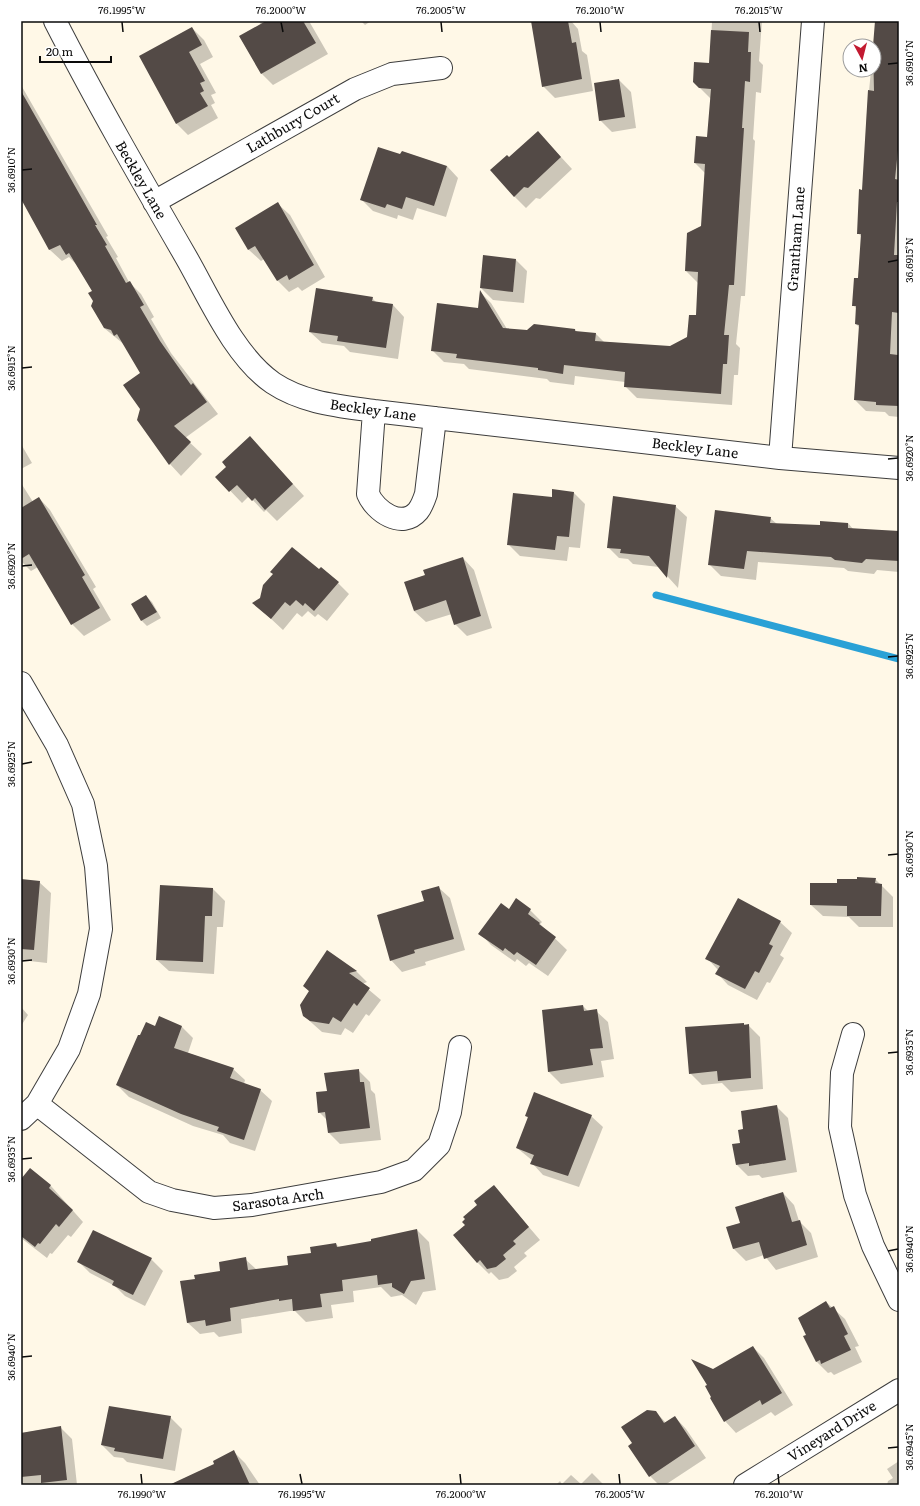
<svg xmlns="http://www.w3.org/2000/svg" width="920" height="1506" font-family="Literata,serif">
<rect width="100%" height="100%" fill="#fff8e7"/>
<path fill="#0003" d="M259,21H309L328,54L273,85L262,74L240,37L261,25Z
M361,21H371L365,25Z
M544,21H571L578,29L582,51L587,55L593,91L555,98L543,86Z
M712,21H762L759,61L763,65L761,93L756,92L753,139L755,141L745,296H741L736,344L740,348L738,375H734L732,405L637,398L625,386V382L575,376L574,385L550,382L547,379L469,369L464,364L444,362L432,350L479,309L480,292L491,303L507,329L528,331L575,329L577,332L596,334L604,342L670,347L688,338L697,316L698,283L686,271L702,226L706,174L695,163L708,138L711,99L694,82L710,64Z
M876,21H899V417L889,416L885,412L866,411L855,400L860,328L856,324L857,309L853,305L858,280L862,237L858,233L863,191L867,112L871,70H874V46H870L874,45Z
M192,28L204,40L213,57L200,64L216,93L211,95L215,103L211,105L218,118L188,135L176,123Z
M619,80L631,92L636,128L612,132L600,120Z
M21,85L108,236L106,237L118,257L116,258L129,282L141,294L154,317L151,319L171,353L218,414L185,438L202,454L181,476L170,464L138,419L141,409V373L126,346L104,328L94,301L93,292L78,266L69,257L62,261L50,250L21,198Z
M549,144L572,169L540,199L536,198L526,208L514,196L509,158Z
M447,166L458,178L446,217L417,208L413,220L398,215L397,219L373,211L362,200Z
M278,204L290,215L325,277L302,291L298,287L289,292L278,281L264,259L261,261L249,250L236,228Z
M516,260L527,271L524,303L493,300L481,288Z
M372,298L377,303L393,305L404,317L398,359L350,352L344,346L322,343L310,332Z
M21,444L32,463L21,469Z
M261,449L304,496L277,521L266,510L264,512L249,496L242,503L217,477Z
M21,483L33,502L39,498L50,510L96,587L93,589L111,620L84,636L72,624L38,567L31,571L21,561Z
M574,493L585,504L580,548L569,547L567,561L520,556L508,544L552,498Z
M675,506L687,517L678,588L659,567L633,564L628,559L619,558L608,547Z
M770,518L777,524L821,526L848,523L853,529L898,532L899,527V572L877,570L874,574L848,571L844,568L758,562L756,580L721,576L709,564Z
M463,558L474,570L492,628L467,636L455,624L452,614L426,622L414,611L426,576Z
M338,583L349,594L327,621L318,614L315,617L308,611L302,617L297,613L283,630L254,603Z
M146,596L152,602L161,618L147,626L142,621Z
M875,879L893,897V927H859L849,917L823,916L811,905L838,884Z
M21,880L39,882L51,893L47,963L21,960Z
M161,887L213,889L225,901L223,927H217L214,974L169,971L157,960Z
M438,887L450,898L465,950L425,962L426,965L402,972L391,960Z
M509,910H530L542,922L540,924L567,950L548,976L529,963L526,966L517,959L515,962L491,945L480,933Z
M780,922L792,933L780,955L784,958L770,983L767,982L757,1000L728,985L717,973L718,970L707,958Z
M328,952L356,971L367,982L362,984L381,1000L369,1016L366,1014L353,1033L345,1028L341,1035L322,1032L304,1016L310,992L304,986Z
M583,1006L589,1012L596,1011L608,1022L614,1059L601,1061L604,1077L561,1084L549,1072L543,1011Z
M21,1007L28,1015L21,1026Z
M743,1024L748,1025L760,1037L763,1089L731,1092L722,1083L702,1085L690,1073Z
M155,1027H182L193,1038L188,1053L233,1069L245,1080L244,1084L260,1090L272,1101L255,1151L230,1143L223,1135L193,1126L129,1097L117,1085Z
M358,1070L370,1082L371,1090L375,1094L381,1140L340,1144L329,1133L327,1120L319,1112L328,1092Z
M776,1106L788,1118L797,1172L762,1178L759,1175L748,1176L737,1165L745,1130Z
M526,1116H591L603,1127L579,1187L543,1175L532,1163L533,1161L517,1148L528,1118Z
M30,1169L51,1186L83,1222L71,1237L68,1235L52,1254L50,1253L47,1258L21,1238V1180Z
M494,1186L540,1240L524,1253L527,1256L514,1267L517,1271L508,1278L499,1280L491,1272L489,1274L477,1262L466,1226L478,1205Z
M783,1193L794,1205L799,1221L811,1233L818,1257L776,1270L764,1255L746,1261L734,1249L727,1227L741,1223Z
M417,1230L429,1242L436,1290L423,1292L416,1305L402,1295L391,1297L381,1287L353,1291L354,1302L331,1305L333,1318L306,1322L295,1311H290L241,1319L242,1333L219,1337L214,1332L200,1334L188,1323L196,1280L222,1271L245,1259L257,1270L289,1266L312,1254L336,1244L339,1247L373,1242Z
M151,1259L163,1271L145,1306L125,1296L115,1286L90,1273L79,1262Z
M826,1302L845,1319L859,1346L855,1347L862,1362L834,1375L831,1372L828,1373L817,1362L804,1337L808,1336Z
M753,1347L764,1358L793,1405L775,1416L771,1412L736,1433L725,1421L713,1397V1371Z
M108,1412L170,1417L182,1429L175,1471L127,1462L123,1458L114,1457L102,1445Z
M656,1412L666,1423L675,1417L686,1429L706,1458L665,1485H659L650,1476Z
M60,1427L72,1439L77,1485H21V1433Z
M234,1452L245,1463L260,1485H198L216,1465Z
M899,1461V1485H887L888,1481L893,1478L887,1469Z
M592,1473L604,1485H556L560,1481L562,1484L571,1475L581,1484Z"/>
<g fill="none" stroke-linecap="round" stroke-linejoin="round">
<path stroke="#2aa1d6" stroke-width="7" d="M656,595L899,659"/>
</g>
<path fill="#534a46" d="M266,21H303L316,43L261,74L239,36Z
M531,21H568L572,43L576,42L582,79L542,87Z
M875,21H899V140L895,179L899,180V202H897L894,255H899V313L892,312L890,354L898,355L899,406L876,405V402L854,400L859,325L855,324L856,306H852L854,278H858L861,234H857L859,189L862,190L868,90L874,91L873,46Z
M192,27L202,45L189,52L205,81L200,83L204,91L200,93L208,106L176,124L139,56Z
M711,30L749,32L748,52H751L750,82L745,81L742,128H744L734,285H729L724,335H729L727,364H723L721,394L624,387L625,372L564,365L563,374L538,370V368L456,358L457,354L431,351L437,303L478,308L480,290L503,328L527,330L534,324L575,329V331L596,333L595,341L670,346L687,337L689,315H696L698,272L685,271L687,233L701,226L705,164L694,163L696,136L707,137L711,89L699,88L693,82L694,62L709,63Z
M619,79L625,117L599,121L594,83Z
M21,91L97,225H95L107,245L105,246L126,283L130,281L144,305L140,307L160,341L191,385L193,383L207,402L174,426L191,442L169,465L137,420L140,409L123,385L140,373L117,334L114,336L111,330L104,328L91,306L93,301L88,293L92,291L69,253L66,255L60,245L49,250L21,199Z
M538,131L561,157L528,188L524,187L514,197L490,170L507,155L509,157Z
M378,147L400,154L402,151L447,166L434,206L406,197L402,209L387,204L385,208L360,200Z
M278,202L314,265L289,280L287,275L277,281L255,246L248,250L235,228Z
M483,255L516,259L513,292L480,288Z
M316,288L373,297L372,301L393,304L386,348L337,341L338,336L309,332Z
M250,436L293,484L265,510L255,498L252,501L237,485L229,492L215,477L226,467L222,462Z
M552,489L574,492L569,537L557,536L555,550L507,545L513,493L552,497Z
M613,496L676,505L667,578L649,556L620,553L621,549L607,548Z
M39,497L85,575L82,577L100,608L71,625L29,554L21,559V508Z
M715,510L771,517L770,523L820,525V521L848,523V528L899,531V561L866,559L862,563L835,560L831,557L747,551L744,569L708,565Z
M292,547L319,569L321,567L339,582L314,611L305,603L303,606L296,600L290,606L285,602L271,619L252,603L260,598L263,585L273,574L270,572Z
M463,557L481,616L454,625L446,600L414,611L404,582L425,575L423,570Z
M146,595L157,612L141,621L131,604Z
M857,877L876,878L875,883L882,884L881,916H847V906L810,905V883H837V879H857Z
M21,879L40,881L34,950L21,949Z
M160,885L213,888L212,916H205L203,962L156,960Z
M439,886L454,939L414,950L415,953L390,961L377,915L424,901L421,891Z
M516,898L531,909L528,914L540,923L539,924L556,937L536,965L517,952L514,955L505,948L503,951L478,934L501,903L509,909Z
M738,898L781,921L769,944L773,946L759,973L755,971L745,989L715,974L720,966L705,959Z
M327,950L357,971L349,973L370,988L357,1006L354,1003L341,1022L333,1017L329,1024L310,1021L303,1016L300,1005L309,991L303,986Z
M583,1005L584,1011L597,1009L603,1048L590,1049L593,1065L548,1072L542,1010Z
M159,1016L182,1026L174,1048L234,1068L230,1078L261,1089L244,1140L217,1131L219,1127L181,1114L116,1085L138,1035H140L146,1022L155,1026Z
M744,1023V1025L749,1024L751,1078L718,1081L717,1071L689,1074L685,1027Z
M359,1069L360,1082H364L370,1128L328,1133L325,1112L318,1113L316,1092L327,1091L324,1073Z
M534,1092L592,1115L568,1176L530,1164L534,1155L516,1148L528,1117L525,1116Z
M777,1105L786,1160L749,1166V1163L736,1165L732,1144L740,1143L738,1130L743,1129L741,1111Z
M30,1168L51,1185L49,1188L73,1210L59,1227L56,1224L40,1244L38,1243L35,1247L21,1236V1179Z
M494,1185L529,1227L513,1241L516,1244L503,1255L506,1259L496,1267L487,1269L480,1260L477,1263L453,1235L465,1225L462,1222L465,1219L463,1217L477,1205L474,1201Z
M783,1192L792,1222L800,1220L807,1245L764,1259L759,1242L733,1249L726,1227L740,1223L735,1207Z
M417,1229L425,1279L411,1281L404,1294L392,1287V1283L378,1285L377,1275L342,1280L343,1291L320,1294L322,1307L293,1311L292,1299L279,1301V1299L230,1308L231,1321L206,1326L205,1320L187,1323L180,1281L195,1279L194,1275L220,1271L219,1262L246,1257L248,1270L288,1265L287,1256L311,1253L310,1247L336,1243L337,1247L371,1241V1239Z
M93,1230L152,1258L133,1295L112,1285L114,1281L77,1262Z
M826,1301L830,1308L834,1306L848,1334L844,1336L851,1350L821,1364L820,1360L816,1362L803,1336L806,1335L798,1318Z
M753,1346L782,1393L762,1405L760,1400L724,1422L710,1398L711,1397L705,1386L707,1385L691,1359L713,1369Z
M109,1406L171,1416L163,1459L114,1451L115,1448L101,1445Z
M647,1410L656,1411L664,1423L675,1416L695,1446L649,1477L628,1446L632,1443L621,1427Z
M61,1426L67,1480L41,1483V1475L21,1477V1433Z
M234,1450L250,1485H169L214,1464L213,1461Z"/>
<g fill="none" stroke-linecap="round" stroke-linejoin="round">
<defs>
<path id="street" d="M55,21C96,101 141,179 186,257C209,297 234,356 273,383C303,403 339,406 374,411L780,458L899,468
M154,202L355,89L392,74L441,68
M374,411L368,494C375,511 402,530 418,511C422,506 424,500 426,494L435,418
M780,458L813,21
M21,683L57,745L83,804L96,866L101,929L89,994L69,1049L37,1104L21,1119
M853,1034L842,1073L840,1127L855,1195L873,1246L899,1300
M37,1104L149,1192L172,1200L214,1208L252,1205L381,1182L414,1170L439,1145L450,1112L460,1047
M745,1485L899,1390"/>
</defs>
<use href="#street" stroke="#3d3d3d" stroke-width="24"/>
<use href="#street" stroke="#fff" stroke-width="22"/>
</g>
<path fill="none" stroke="#0a0a0a" stroke-width="1.5" d="M122,22L123,32M281,22L283,32M441,22L442,32M600,22L601,32M759,22L760,32M888,64L898,63M22,170L32,169M888,262L898,260M22,368L32,367M888,459L898,458M22,566L32,565M888,657L898,656M22,764L32,762M888,855L898,854M22,961L32,960M888,1053L898,1052M22,1159L32,1158M888,1251L898,1249M22,1357L32,1356M888,1448L898,1447M141,1474L142,1484M300,1474L302,1484M460,1474L461,1484M619,1474L620,1484M778,1474L779,1484"/>
<g text-anchor="middle" stroke-width="4" stroke-linejoin="round" paint-order="stroke">
<g font-size="14" fill="#0a0a0a" stroke="#fff">
<text transform="translate(293 123) rotate(-30)" y="5">Lathbury Court</text>
<text transform="translate(141 180) rotate(60)" y="5">Beckley Lane</text>
<text transform="translate(796 239) rotate(-86)" y="5">Grantham Lane</text>
<text transform="translate(373 410) rotate(8)" y="5">Beckley Lane</text>
<text transform="translate(695 448) rotate(7)" y="5">Beckley Lane</text>
<text transform="translate(278 1200) rotate(-8)" y="5">Sarasota Arch</text>
<text transform="translate(832 1431) rotate(-32)" y="5">Vineyard Drive</text>
</g>
</g>
<rect width="920" height="1506" fill="none" stroke="#ffffff" stroke-width="44"/>
<g transform="translate(862 58) rotate(173)"><circle r="19" fill="#ffffff" stroke="#9d9d9d"/>
<path d="M0-3L7 15L0 10L-7 15Z" fill="#c21a31"/>
<text y="-6" font-size="11" font-weight="bold" text-anchor="middle" fill="#0a0a0a">N</text>
</g>
<path d="M40 56v6h71v-6" fill="none" stroke="#0a0a0a" stroke-width="2"/>
<text x="46" y="56" font-size="12" fill="#0a0a0a" stroke="#ffffff" stroke-width="3" paint-order="stroke">20 m</text>
<rect x="22" y="22" width="876" height="1462" fill="none" stroke="#0a0a0a" stroke-width="1.5"/>
<g font-size="10" text-anchor="middle" fill="#0a0a0a">
<text x="122" y="14">76.1995°W</text>
<text x="281" y="14">76.2000°W</text>
<text x="441" y="14">76.2005°W</text>
<text x="600" y="14">76.2010°W</text>
<text x="759" y="14">76.2015°W</text>
<text transform="translate(909 63) rotate(-90)" y="4">36.6910°N</text>
<text transform="translate(11 170) rotate(-90)" y="4">36.6910°N</text>
<text transform="translate(909 260) rotate(-90)" y="4">36.6915°N</text>
<text transform="translate(11 368) rotate(-90)" y="4">36.6915°N</text>
<text transform="translate(909 458) rotate(-90)" y="4">36.6920°N</text>
<text transform="translate(11 566) rotate(-90)" y="4">36.6920°N</text>
<text transform="translate(909 656) rotate(-90)" y="4">36.6925°N</text>
<text transform="translate(11 764) rotate(-90)" y="4">36.6925°N</text>
<text transform="translate(909 854) rotate(-90)" y="4">36.6930°N</text>
<text transform="translate(11 961) rotate(-90)" y="4">36.6930°N</text>
<text transform="translate(909 1052) rotate(-90)" y="4">36.6935°N</text>
<text transform="translate(11 1159) rotate(-90)" y="4">36.6935°N</text>
<text transform="translate(909 1249) rotate(-90)" y="4">36.6940°N</text>
<text transform="translate(11 1357) rotate(-90)" y="4">36.6940°N</text>
<text transform="translate(909 1447) rotate(-90)" y="4">36.6945°N</text>
<text x="142" y="1498">76.1990°W</text>
<text x="302" y="1498">76.1995°W</text>
<text x="461" y="1498">76.2000°W</text>
<text x="620" y="1498">76.2005°W</text>
<text x="779" y="1498">76.2010°W</text>
</g>
</svg>
